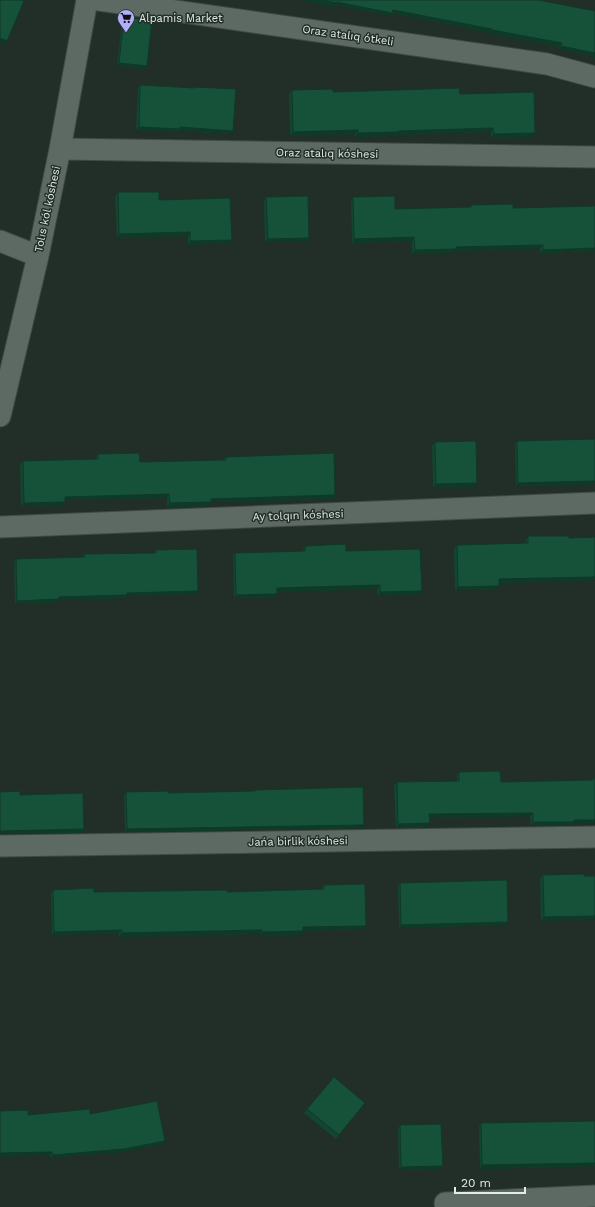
<svg xmlns="http://www.w3.org/2000/svg" width="595" height="1207" font-family="'Work Sans',sans-serif">
<rect width="100%" height="100%" fill="#222e28"/>
<g fill="none" stroke-linecap="round" stroke-linejoin="round">
<defs>
<path id="minor" d="M99,0L547,64L595,77
M60,149L595,157
M0,241L38,256
M0,416L38,256L60,149L87,0
M0,527L595,503
M0,846L595,837
M445,1203L595,1196"/>
</defs>
<use href="#minor" stroke="#3f4945" stroke-width="23"/>
<use href="#minor" stroke="#5d6a63" stroke-width="21"/>
</g>
<path fill="#134632" d="M300,0H539L595,11V57L559,49V47L489,34L490,33L392,13L390,16L335,5L334,7Z
M124,17L147,66L145,69L117,66L122,20Z
M140,85L194,88L195,87L231,134L178,131L177,132L136,130L138,88Z
M292,90L333,92L460,94L532,137L491,138V132L397,135L396,136L355,137V134L290,136L289,94Z
M118,192L159,200L232,240L229,243L188,245V236L117,238L115,196Z
M266,197L309,238L306,242H265L264,201Z
M353,197L395,209L470,207L471,205L513,208L595,206V251L540,253V248L455,251L453,252L412,254V241L352,243L351,201Z
M595,439V484L516,486L515,444L517,441Z
M435,442L474,487L433,488L432,446Z
M98,454L140,462L223,460L226,457L333,499L211,502L209,506L167,507V498L65,500L63,505L21,506L20,464L23,461L96,459V458Z
M528,536L569,538L595,580L499,583L496,590H455L454,549L457,545L526,543V540Z
M305,546L346,551L419,594L378,596L377,589L277,592L275,597L234,598L233,556L235,553L303,551V549Z
M156,550L195,594L126,596L124,598L58,600L56,603L15,604L14,562L16,559L83,557L84,554L154,553Z
M459,772L501,782L591,780L593,778H595L572,825L531,826L530,816L429,818L427,827L396,828L394,786L397,782L457,781V776Z
M255,790L361,828L125,832L124,796L126,792L168,793L253,791Z
M543,875L595,876V919L541,921L540,879Z
M400,883L508,922L505,925L399,928L398,886Z
M324,885L364,929L303,931L301,935L260,936V934L119,937V933L52,935L51,893L53,890L94,892H227L321,889Z
M365,1103L336,1139L304,1113L307,1109Z
M90,1114L165,1141L163,1144L121,1152L50,1158V1155L28,1115Z
M595,1121V1166L480,1169L479,1127L481,1123Z
M400,1125L440,1169L399,1170L398,1128Z"/>
<path fill="#0f3929" d="M300,0H320L393,10L492,29L490,33L392,13L390,16L335,5L334,7Z
M492,30L562,43L559,47L489,34Z
M0,38L7,41L5,44L0,42Z
M561,46L595,53V57L559,49Z
M119,63L147,66L145,69L117,66Z
M139,127H180L233,131L231,134L178,131L177,132L136,130Z
M493,128L491,132L397,135L396,136L355,137L358,133L399,131Z
M358,130L355,134L290,136L293,132Z
M535,133L532,137L491,138L494,134Z
M190,232L188,236L117,238L119,234Z
M414,237L412,241L352,243L354,239Z
M309,238L306,242H265L268,239Z
M232,240L229,243L188,245L190,241Z
M543,245L540,248L455,251L453,252L412,254L415,250L456,247Z
M595,248V251L540,253L543,250Z
M595,481V484L516,486L518,483Z
M477,483L474,487L433,488L436,484Z
M169,494L167,498L63,500L65,497Z
M335,495L333,499L209,502L211,499Z
M65,502L63,505L21,506L24,503Z
M211,502L209,506L167,507L170,503Z
M595,577V580L496,583L499,579Z
M380,585L377,589L275,592L277,588Z
M499,586L496,590H455L458,587Z
M198,591L195,594L126,596L124,598L58,600L56,603L15,604L17,601L59,597L127,593Z
M422,591L419,594L378,596L380,592Z
M277,594L275,597L234,598L236,595Z
M533,813L530,816L427,818L429,814Z
M574,820H595V823L573,824L572,825L531,826L533,822Z
M430,823L427,827L396,828L398,824Z
M364,825L361,828L125,832L127,829Z
M84,829L82,833L0,834V831H2Z
M595,916V919L541,921L544,917Z
M508,922L505,925L399,928L401,925Z
M366,926L364,929L301,931L303,927Z
M122,930L119,933L52,935L54,932Z
M262,930L260,934L119,937L122,933Z
M303,931L301,935L260,936L262,932Z
M165,1141L163,1144L121,1152L50,1158L53,1155Z
M52,1152L50,1155L0,1157V1153Z
M595,1163V1166L480,1169L482,1165Z
M443,1166L440,1169L399,1170L401,1167Z"/>
<path fill="#16513a" stroke="#0f3929" d="M0,0H21L24,1L7,41L0,38Z
M320,0H539L595,11V53L561,46L562,43L492,30V29L393,10L392,13L337,2V3Z
M124,17L152,20L147,66L119,63Z
M140,85L195,88V87L236,89L233,131L180,127V129L139,127Z
M459,88L460,94L534,92L535,133L494,134L493,128L399,131V132L358,133V130L293,132L292,90L333,89V92Z
M118,192H159V200L230,198L232,240L190,241V232L119,234Z
M308,196L309,238L268,239L266,197Z
M395,196V209L471,207V205L513,204V208L595,206V248L543,250V245L456,247V249L415,250L414,237L354,239L353,197Z
M595,439V481L518,483L517,441Z
M476,441L477,483L436,484L435,442Z
M139,453L140,462L226,460V457L334,453L335,495L211,499V502L170,503L169,494L65,497V502L24,503L23,461L98,459V454Z
M528,536H569V538L595,537V577L499,579V586L458,587L457,545L528,543Z
M346,544V551L420,549L422,591L380,592V585L277,588V594L236,595L235,553L305,551V546Z
M197,549L198,591L127,593V595L59,597V599L17,601L16,559L85,557L84,554L156,553V550Z
M500,771L501,782L593,780V778H595V820H574V822H533V813L429,814L430,823L398,824L397,782L459,781V772Z
M363,787L364,825L127,829L126,792L168,791V793L255,791V790Z
M20,791V795L83,793L84,829L2,831H0V792Z
M584,874V876H595V916L544,917L543,875Z
M507,880L508,922L401,925L400,883Z
M365,884L366,926L303,927V931L262,932V930L122,933V930L54,932L53,890L94,888V892L227,890V892L324,889V885Z
M334,1077L365,1103L339,1135L307,1109Z
M157,1101L165,1141L124,1149L53,1155L52,1152L0,1153V1111L28,1110V1115L90,1109V1114Z
M595,1121V1163L482,1165L481,1123Z
M441,1124L443,1166L401,1167L400,1125Z"/>
<defs>
<symbol id="supermarket-pin" viewBox="-11 -11 22 30"><path d="M0 17L-7.5 6A9.5 9.5 0 1 1 7.5 6Z" fill="#b2adf9" stroke="#222e28"/><path d="M-6-5.5h2.5l.6 2H6L4.5 2H-2.5L-4.4-4H-6ZM-1.5 3.2a1.3 1.3 0 1 0 .1 0ZM3 3.2a1.3 1.3 0 1 0 .1 0Z" fill="#111"/></symbol>
</defs>
<g fill-rule="evenodd">
<use href="#supermarket-pin" x="116" y="8" width="20" height="27"/>
</g>
<g text-anchor="middle" stroke-width="3" stroke-linejoin="round" paint-order="stroke">
<g font-size="11" fill="#e4ebe8" stroke="#222e28" text-anchor="start">
<text x="139" y="22">Alpamis Market</text>
</g>
<g font-size="11" fill="#e4ebe8" stroke="#222e28">
<text transform="translate(348 35) rotate(8)" y="4">Oraz atalıq ótkeli</text>
<text transform="translate(327 153) rotate(1)" y="4">Oraz atalıq kóshesi</text>
<text transform="translate(47 209) rotate(-78)" y="4">Tolıs kól kóshesi</text>
<text transform="translate(298 515) rotate(-2)" y="4">Ay tolqın kóshesi</text>
<text transform="translate(298 841) rotate(-1)" y="4">Jańa birlik kóshesi</text>
</g>
</g>
<path d="M455 1187v6h70v-6" fill="none" stroke="#e4ebe8" stroke-width="2"/>
<text x="461" y="1187" font-size="12" fill="#e4ebe8" stroke="#222e28" stroke-width="3" paint-order="stroke">20 m</text>
</svg>
